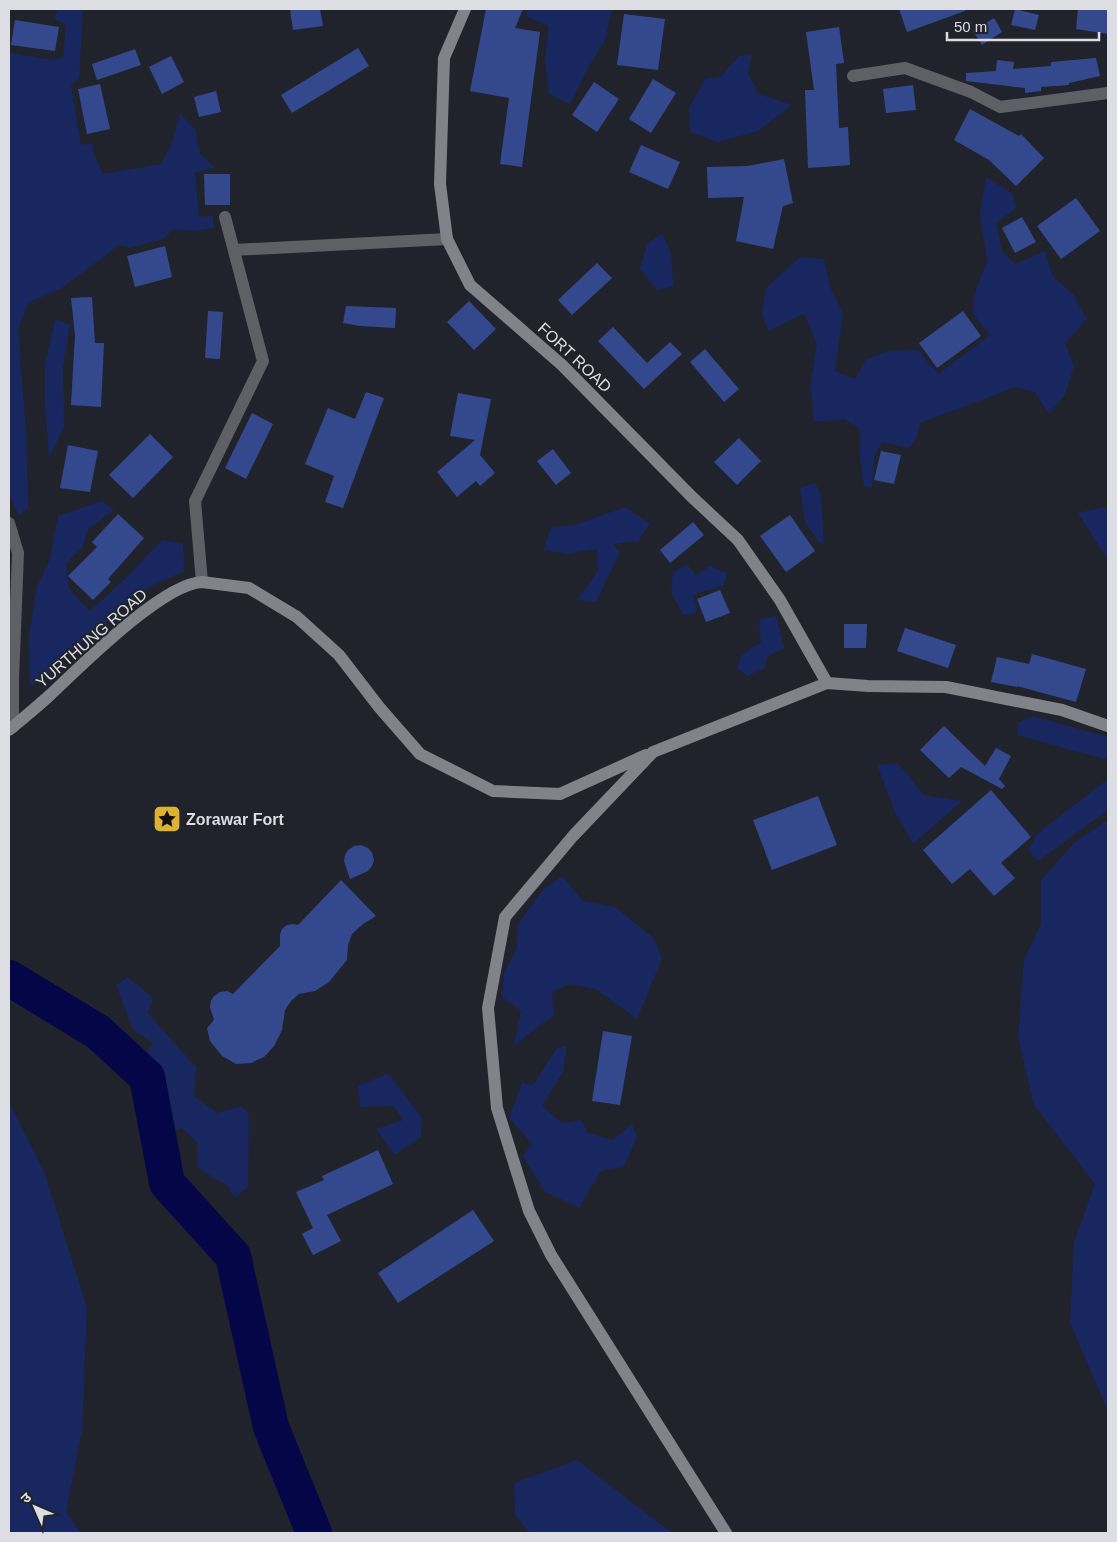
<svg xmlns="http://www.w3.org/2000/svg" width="1117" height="1542" font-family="Arial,'Noto Sans Devanagari',sans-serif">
<rect width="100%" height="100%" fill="#20232b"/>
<path fill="#18275f" d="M58,9H83L79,78L71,86L81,145L93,143L94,154L103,174L161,164L172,143L180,113L196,131L200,154L215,167L195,173L199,217L213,216V228L196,231L173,229L164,239L130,248L119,245L62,288L28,303L18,330L26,430L28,508L19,516L9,494V49L11,53L51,60L63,58L66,25L54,19Z
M529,9H612L605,40L588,68L570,104L549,94L545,61L548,26L526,16Z
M752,54L748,73L759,94L792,105L758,131L718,142L690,132L689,108L705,79L720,77L739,56Z
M986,177L1013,194L1016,208L996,223L1002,251L1015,264L1045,251L1053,277L1073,294L1087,319L1065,343L1074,366L1065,395L1049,414L1035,392L1016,387L920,423L917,437L909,448L882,442L874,457L872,488L864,487L860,457V429L844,419L814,422L810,385L817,344L804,314L768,331L762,313L766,288L800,257L824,259L830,287L843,313L835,371L855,379L866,359L889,351L918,350L938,374L990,335L973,314L974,296L987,260L980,215Z
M662,233L670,251L674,286L657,290L640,269L647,244Z
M55,319L70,325L63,367L64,428L49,457L45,407V365Z
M815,483L821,495L824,544L819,543L805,522L800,488Z
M102,501L114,510L88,529L82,548L66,563L69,589L90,611L130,574L162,540L183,544L184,571L135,594L102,628L74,647L46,680L30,686L29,636L37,587L50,559L58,516Z
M626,507L650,524L638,541L613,544L620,552L596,602L577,600L598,571L597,549L566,554L544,550L551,527L575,525Z
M1104,507L1108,511V560L1078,513Z
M687,564L696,575L710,566L727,573L724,585L693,595L697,613L683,615L671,592L673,573Z
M776,616L784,648L767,657L765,668L747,676L737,668L741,656L761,642L759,627L760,619Z
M1033,716L1108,737V760L1017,735L1019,722Z
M898,763L924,795L962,801L913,844L895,812L877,765Z
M1108,779V810L1038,861L1028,850L1038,833Z
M1108,820V1411L1070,1323L1074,1243L1095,1184L1034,1105L1018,1037L1024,959L1041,924V880L1074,843Z
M562,876L583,901L615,907L654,938L662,959L637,1019L596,989L570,984L552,992L554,1016L540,1025L514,1046L521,1011L502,997L504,973L516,950L519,922L543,890Z
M128,977L153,998L148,1013L196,1067L194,1096L217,1113L241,1106L249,1114L248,1187L234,1198L229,1187L198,1168L197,1142L182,1128L174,1130L143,1058L153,1043L133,1030L116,985Z
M567,1045L563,1072L542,1106L562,1123L581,1120L588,1133L613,1140L632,1124L637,1138L624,1166L601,1171L579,1208L544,1191L523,1156L532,1144L509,1118L522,1083L533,1085L557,1048Z
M388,1073L422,1118L421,1137L395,1155L376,1129L403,1120L394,1106L360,1107L358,1086Z
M9,1102L45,1174L87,1308L82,1430L66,1512L81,1533H9Z
M577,1460L672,1533H530L515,1515L514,1483Z"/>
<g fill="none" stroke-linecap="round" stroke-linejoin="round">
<path stroke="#050647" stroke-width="36" d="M9,978L98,1032L147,1077L167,1183L233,1256L271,1427L314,1533"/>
</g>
<path fill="#34498d" d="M290,9H320L323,26L293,30Z
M486,9H523L515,28L540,32L522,167L500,164L509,98L470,91Z
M899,9H965V11L907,32Z
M1015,9L1039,15L1035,30L1011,25Z
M1078,9H1108V34L1076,29Z
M624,14L665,19L658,70L617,65Z
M994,18L1002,32L982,45L973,31Z
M15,20L59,27L55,51L11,45Z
M839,27L844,63L836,64L839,128L848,127L850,165L808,168L805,90H814L806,32Z
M358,48L369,66L292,113L281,95Z
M135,49L141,65L97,80L92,64Z
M171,56L184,82L162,94L149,67Z
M1096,58L1100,76L1069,83V85L1041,87V91L1025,93V88L966,81V73L996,71L997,60L1014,62L1013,69L1051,66V62Z
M653,79L676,93L651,133L629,119Z
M594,82L619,99L597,132L572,115Z
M100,84L110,129L87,134L78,89Z
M913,85L916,110L886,113L883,89Z
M216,91L221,112L199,117L194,97Z
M970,109L1019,136L1021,134L1044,158L1016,186L989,160L954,140Z
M641,145L680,162L668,189L629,172Z
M784,159L793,203L783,206L773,249L736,241L744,197L708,198L707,167L747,166Z
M204,174H230V205H205Z
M1076,198L1100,231L1061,259L1037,226Z
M1022,217L1036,242L1015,253L1002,228Z
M165,246L172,277L135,287L127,256Z
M597,263L612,278L572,315L558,300Z
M92,297L95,343H104L101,407L71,405L75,335L71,298Z
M469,301L496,329L474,350L447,322Z
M346,306L396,308L395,328L360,326L343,323Z
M208,311L223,312L220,359L205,358Z
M963,311L981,336L937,368L919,343Z
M613,327L647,363L670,342L682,354L644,389L598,341Z
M705,349L739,389L724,402L690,362Z
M366,392L384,398L343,508L325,502L334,476L305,464L328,408L355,419Z
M458,393L491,399L480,455L495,473L480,486L476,481L457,497L437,472L475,440L450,436Z
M252,413L273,424L246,479L225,468Z
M150,434L173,457L133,498L109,475Z
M739,438L761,461L737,485L714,462Z
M68,445L98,451L90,492L60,488Z
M553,449L571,473L556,485L537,461Z
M881,451L901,455L894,484L874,480Z
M118,514L144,538L108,579L111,582L93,600L68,576L97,547L92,542Z
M790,515L815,551L786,572L760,536Z
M693,522L704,535L670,563L660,550Z
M720,590L730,613L706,622L697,599Z
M844,624H867L866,648H844Z
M905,628L956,645L948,668L897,651Z
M1032,654L1086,669L1076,702L1017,686V687L991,682L997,657L1029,664Z
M944,726L985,766L996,748L1011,756L999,779L1005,786L1002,789L961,767L949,778L920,750Z
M991,790L1031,837L1001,863L1015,878L994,896L970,869L952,884L923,850Z
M818,796L837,845L772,870L753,820Z
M361,845L368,848L372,853L374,860L372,866L368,871L350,879L344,861L345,855L348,850L354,846Z
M341,880L376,916L363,924L352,934L348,945L347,960L329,982L315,991L299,994L291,1001L285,1010L282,1030L274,1046L264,1057L251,1063L236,1064L222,1056L210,1041L207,1028L214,1020L210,1007L211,1001L214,996L220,992L227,991L233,994L280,946V934L282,929L287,925L293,924L298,925Z
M603,1031L632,1036L620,1105L592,1101Z
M378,1150L393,1184L327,1215L341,1241L313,1255L302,1234L313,1228L296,1192L324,1180L322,1176Z
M473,1210L494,1241L398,1303L378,1273Z"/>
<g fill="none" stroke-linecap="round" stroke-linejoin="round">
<path stroke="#5f6065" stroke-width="12" d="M853,76L905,68L971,92L1000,107L1108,93
M234,250L447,239
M9,523L18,553L13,679V727
M202,582L195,501L263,361L225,217"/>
<path stroke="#80838a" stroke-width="12" d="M465,9L444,58L440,184L447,239L470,285L562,365L692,497L738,540L780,600L827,683
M9,730C22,719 36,708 50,695C80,667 162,584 202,582L249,588L297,617L339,655L379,707L420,754L493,791L560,794L646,755
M726,1533L551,1255L529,1211L497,1108L488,1008L505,917L573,836L653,752L827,683L868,686L946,687L1062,710L1108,726"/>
</g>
<defs>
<symbol id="sight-square" viewBox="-11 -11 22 22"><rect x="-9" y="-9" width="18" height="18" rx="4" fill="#ddb133" stroke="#20232b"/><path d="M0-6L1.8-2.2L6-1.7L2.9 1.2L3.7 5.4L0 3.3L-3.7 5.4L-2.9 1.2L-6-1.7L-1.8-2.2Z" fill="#111"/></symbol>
</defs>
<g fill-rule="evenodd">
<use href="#sight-square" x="151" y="803" width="32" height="32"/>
</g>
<g text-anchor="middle" stroke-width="4" stroke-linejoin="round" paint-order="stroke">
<g font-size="16" fill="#dcdee3" stroke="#20232b">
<text transform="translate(575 357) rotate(43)" y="6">FORT ROAD</text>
<text transform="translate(91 638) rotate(-41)" y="6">YURTHUNG ROAD</text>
</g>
<g font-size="16" font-weight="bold" fill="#dcdee3" stroke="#20232b" text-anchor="start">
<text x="186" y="825">Zorawar Fort</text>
</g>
</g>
<rect width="1117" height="1542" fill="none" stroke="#dcdee3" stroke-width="20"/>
<g transform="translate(35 1507) rotate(315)" stroke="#20232b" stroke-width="4" paint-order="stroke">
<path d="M0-4L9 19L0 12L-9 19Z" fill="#dcdee3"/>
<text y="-8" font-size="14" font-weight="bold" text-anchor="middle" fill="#dcdee3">उ</text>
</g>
<path d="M947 32v8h152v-8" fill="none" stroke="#dcdee3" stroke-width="2.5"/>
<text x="954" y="32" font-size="15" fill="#dcdee3" stroke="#20232b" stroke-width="4" paint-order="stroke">50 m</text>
</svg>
